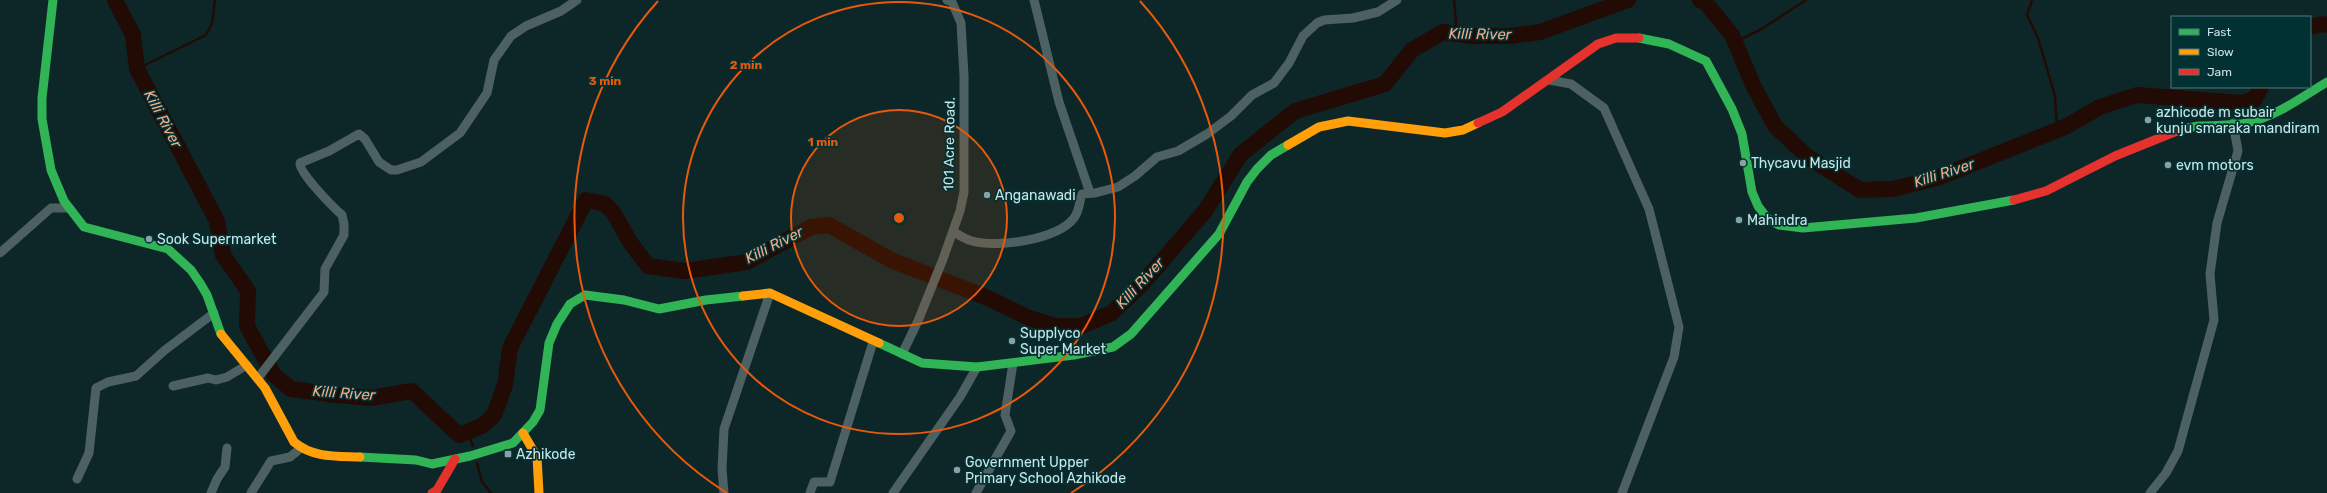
<svg xmlns="http://www.w3.org/2000/svg" width="2327" height="493" font-family="Rubik,sans-serif">
<rect width="100%" height="100%" fill="#0d2729"/>
<g fill="none" stroke-linecap="round" stroke-linejoin="round">
<path stroke="#220b04" stroke-width="2.5" d="M1454,0L1457,34
M2032,0L2027,15L2038,38L2055,96L2057,130
M1735,42L1760,30L1806,0
M137,69L206,35L212,24L215,0
M473,446L470,438L478,428
M477,463L482,482L491,493"/>
<path stroke="#220b04" stroke-width="16" d="M115,0L133,35L137,69L217,221L223,255L248,291L247,326L274,375L291,389L337,395L371,398L412,391L459,435L482,426L494,415L505,385L510,348L586,200L605,204L613,212L630,242L648,266L685,271L747,262L811,227L829,225L891,260L988,298L1029,318L1055,326H1081L1112,313L1143,283L1205,211L1241,154L1295,111L1385,84L1412,50L1443,32L1471,36H1510L1540,32L1628,0
M1700,0L1705,2L1732,35L1753,85L1775,126L1808,157L1860,190L1893,189L1937,178L2065,127L2100,107L2137,95L2242,103L2255,99L2261,87
M2310,27L2322,24L2327,25"/>
<path stroke="#4e6162" stroke-width="9" d="M1034,0L1059,102L1090,193
M1549,80L1571,84L1604,108L1649,209L1679,327L1674,357L1622,493
M953,231C959,235 964,239 972,241C997,248 1057,240 1074,218C1080,210 1079,202 1082,194L1095,193L1118,187L1135,176L1157,157L1178,151L1207,134L1231,116L1252,95L1274,83L1289,63L1303,36L1317,23L1324,20L1353,18L1378,12L1397,0
M0,253L51,208H68
M902,354L918,321L943,259L960,211L964,192V76L961,23L952,2L947,0
M258,378L324,292L325,269L344,235V224L342,215C334,208 299,173 300,163L329,151L359,134L365,139L379,162L391,170H397L421,162L460,133L487,93L494,60L511,36L526,26L561,11L577,0
M173,386L208,378L216,380L227,377L247,365
M77,479L89,453L96,388L108,382L136,376L165,350L214,313
M211,493L217,479L225,467L227,448
M251,493L271,461L290,457L301,448
M724,493L722,469L724,429L770,293
M810,493L814,482H830L873,342
M893,493L960,397L977,367
M976,493L1011,431L1005,415L1013,363
M2150,493L2166,473L2178,451L2214,320L2210,274L2217,223L2238,151L2233,123"/>
<path stroke="#30b455" stroke-width="9" d="M53,0L42,98V119L51,170L64,201L84,227L168,249L191,270L200,283L207,295L221,334
M1639,38L1669,44L1706,61L1732,109L1742,134L1752,192L1758,206L1767,218L1779,225L1803,228L1916,218L2014,200
M2177,131C2200,122 2224,128 2247,123C2277,116 2302,97 2327,82
M879,343L922,363L977,367L1074,355L1113,347L1131,334L1219,234L1247,182L1257,169L1271,155L1288,145
M360,457L416,460L432,464L470,456L513,443L533,422L540,410L549,343L557,324L570,304L585,295L624,300L659,309L706,300L743,296"/>
<path stroke="#ff9f0a" stroke-width="9" d="M1288,145L1319,127L1348,121L1445,133L1463,130L1478,123
M743,296L770,293L879,343
M221,334L265,388L294,442C313,458 336,456 360,457
M523,433L537,457L539,493"/>
<path stroke="#e5322d" stroke-width="9" d="M1478,123L1502,112L1598,44L1616,38H1639
M2014,200L2046,191L2115,156L2177,131
M432,493L437,490L455,459"/>
</g>
<circle cx="899" cy="218" r="108" fill="#e8590c" fill-opacity=".12"/>
<g fill="none" stroke="#e8590c" stroke-width="2">
<circle cx="899" cy="218" r="108"/>
<circle cx="899" cy="218" r="216"/>
<path d="M727 493A324 324 0 0 1 658 1M1140 1A324 324 0 0 1 1071 493"/>
</g>
<g fill="#8aa1a3" stroke="#023134" stroke-width="1.5">
<circle cx="2148" cy="120" r="4"/>
<circle cx="1743" cy="163" r="4"/>
<circle cx="2168" cy="165" r="4"/>
<circle cx="987" cy="195" r="4"/>
<circle cx="1739" cy="220" r="4"/>
<circle cx="149" cy="239" r="4"/>
<circle cx="1012" cy="341" r="4"/>
<rect x="504" y="450" width="8" height="8" rx="2"/>
<circle cx="957" cy="470" r="4"/>
</g>
<g text-anchor="middle" stroke-width="3.5" stroke-linejoin="round" paint-order="stroke">
<g font-size="14" fill="#cde3e4" stroke="#023134" text-anchor="start">
<text x="2156" y="117">azhicode m subair<tspan x="2156" dy="16">kunju smaraka mandiram</tspan></text>
<text x="1751" y="168">Thycavu Masjid</text>
<text x="2176" y="170">evm motors</text>
<text x="995" y="200">Anganawadi</text>
<text x="1747" y="225">Mahindra</text>
<text x="157" y="244">Sook Supermarket</text>
<text x="1020" y="338">Supplyco<tspan x="1020" dy="16">Super Market</tspan></text>
<text x="516" y="459">Azhikode</text>
<text x="965" y="467">Government Upper<tspan x="965" dy="16">Primary School Azhikode</tspan></text>
</g>
<g font-size="14" fill="#cde3e4" stroke="#023134">
<text transform="translate(949 144) rotate(-89)" y="5">101 Acre Road.</text>
</g>
<g font-size="15" font-style="italic" fill="#f3ab87" stroke="#023134">
<text transform="translate(1480 34) rotate(1)" y="5">Killi River</text>
<text transform="translate(163 119) rotate(62)" y="5">Killi River</text>
<text transform="translate(1944 173) rotate(-18)" y="5">Killi River</text>
<text transform="translate(774 245) rotate(-27)" y="5">Killi River</text>
<text transform="translate(1140 283) rotate(-47)" y="5">Killi River</text>
<text transform="translate(344 393) rotate(4)" y="5">Killi River</text>
</g>
</g>
<circle cx="899" cy="218" r="6" fill="#e8590c" stroke="#023134" stroke-width="2"/>
<g font-size="12" text-anchor="middle" font-weight="bold" fill="#e8590c" stroke="#023134" stroke-width="3.5" stroke-linejoin="round" paint-order="stroke">
<text x="746" y="69">2 min</text>
<text x="605" y="85">3 min</text>
<text x="823" y="146">1 min</text>
</g>
<rect x="2171" y="16" width="140" height="72" fill="#023134" stroke="#53787a"/>
<rect x="2179" y="29" width="20" height="6" fill="#30b455" stroke="#53787a"/>
<text x="2207" y="36" font-size="12" fill="#cde3e4">Fast</text>
<rect x="2179" y="49" width="20" height="6" fill="#ff9f0a" stroke="#53787a"/>
<text x="2207" y="56" font-size="12" fill="#cde3e4">Slow</text>
<rect x="2179" y="69" width="20" height="6" fill="#e5322d" stroke="#53787a"/>
<text x="2207" y="76" font-size="12" fill="#cde3e4">Jam</text>
</svg>
